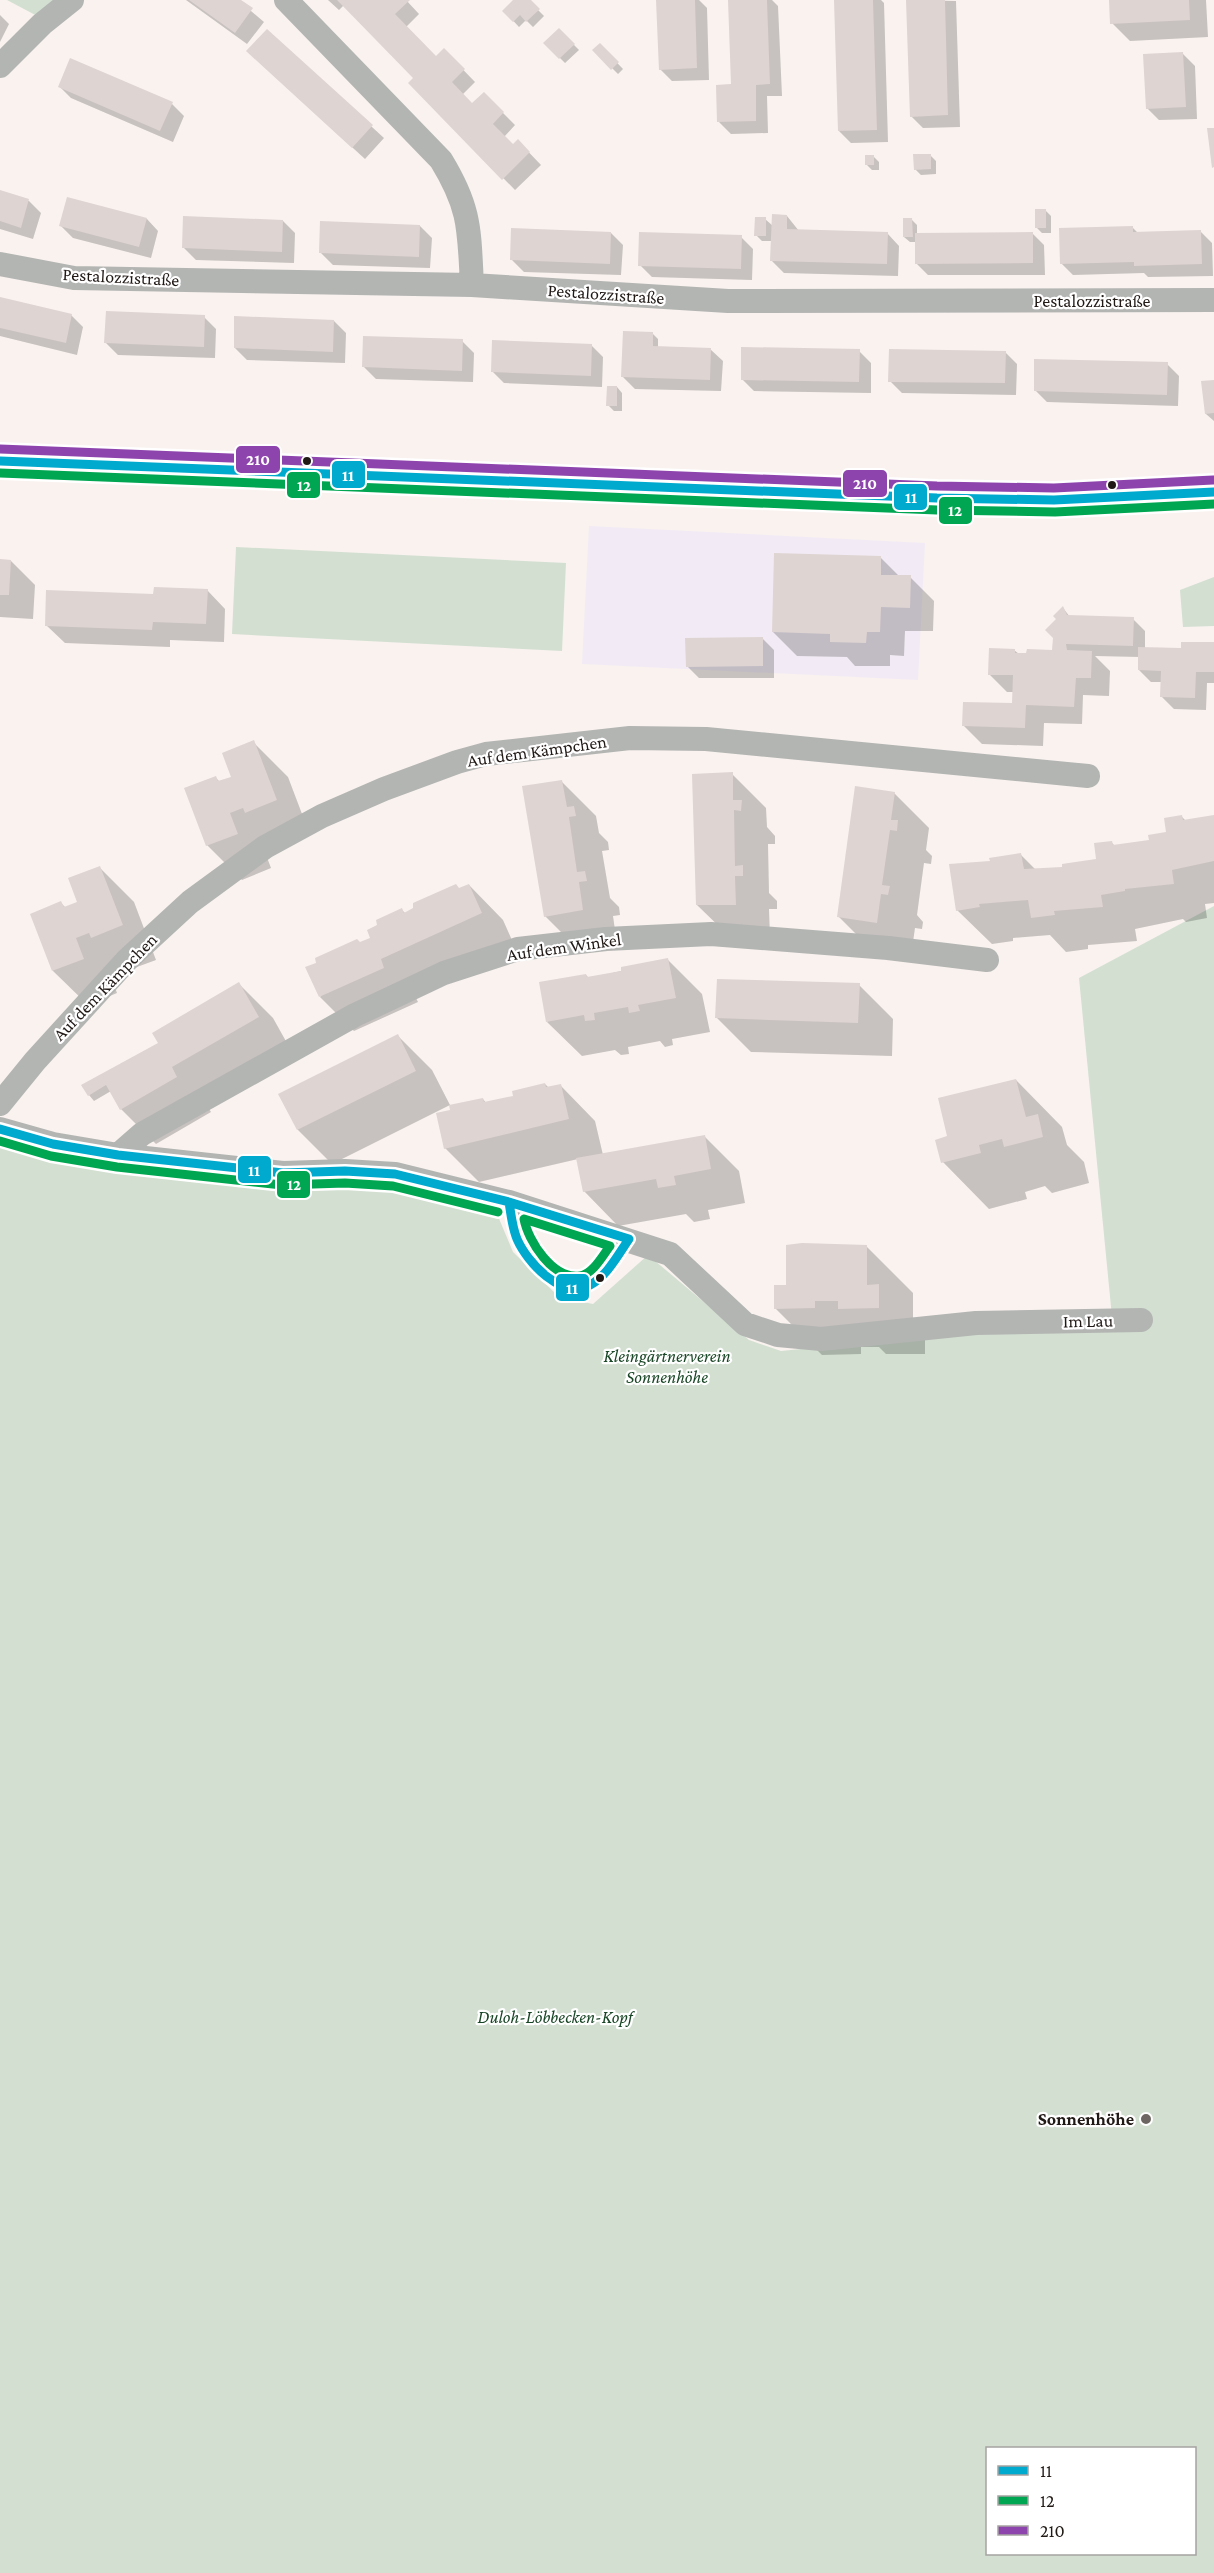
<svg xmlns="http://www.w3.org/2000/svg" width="1214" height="2573" font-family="'Crimson Pro',serif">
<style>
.commercial{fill:#f2ebf5}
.green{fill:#d3dfd1;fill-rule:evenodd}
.shadow{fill:#0003}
.building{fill:#ded4d2}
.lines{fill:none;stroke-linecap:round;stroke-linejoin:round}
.minor{stroke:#b3b5b3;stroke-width:24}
.secondary{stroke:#b3b3b1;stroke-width:33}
.bus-1-casing{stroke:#fff;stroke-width:14}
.bus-2-casing{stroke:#fff;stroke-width:14}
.bus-3-casing{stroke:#fff;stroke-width:14}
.bus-1{stroke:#00a9ce;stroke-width:9}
.bus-2{stroke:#00a651;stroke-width:9}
.bus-3{stroke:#8e44ad;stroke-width:9}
.bus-dot{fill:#201916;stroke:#fff;stroke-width:2}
.poi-dot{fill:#6c6562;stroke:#fff;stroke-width:2}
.labels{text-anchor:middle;stroke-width:4.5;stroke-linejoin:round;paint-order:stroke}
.street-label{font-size:18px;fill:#201916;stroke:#fff}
.park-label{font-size:18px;font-style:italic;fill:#184525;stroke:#fff}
.poi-label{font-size:18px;font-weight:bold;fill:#201916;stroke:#fff;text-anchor:end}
.line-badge{stroke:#fff;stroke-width:2}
.badge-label{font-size:16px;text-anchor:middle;font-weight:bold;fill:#fff}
</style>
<rect width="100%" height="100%" fill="#f9f2ef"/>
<path class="commercial" d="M589 526 925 543 918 680 582 664Z"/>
<path class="green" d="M7 0H61L41 18Z
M236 547 566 563 562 651 232 634Z
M1214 577V626L1183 627 1180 590Z
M1214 906V2573H0V1132L396 1178 492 1202 513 1252 559 1297 593 1304 648 1255 749 1340 781 1351 1112 1317 1079 978ZM988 2448H1194V2554H988Z"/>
<path class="shadow" d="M186 0H238L264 22 247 44Z
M328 0H406L419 14 406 27 436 57 444 50 475 82 462 95 472 105 484 94 515 125 504 137 513 146 518 141 541 165 515 190 410 83 415 78 344 5 339 10Z
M515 0H528L544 16 533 27 526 20 519 27 504 11Z
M658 0H699L707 8 709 80 672 81 660 69Z
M730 0H772L778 6 782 96H767L768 133 731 134 719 122 733 86Z
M835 0H881L884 3 888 142 851 143 839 131Z
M908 0 956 1 960 127 923 128 911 116Z
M1111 0H1206L1208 37 1130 41 1112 23Z
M0 15 9 24 0 42Z
M559 30 579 50 565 63 545 43Z
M267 31 384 138 365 159 260 63Z
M600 45 623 69 618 74 594 50Z
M1183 54 1195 66 1197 119 1159 120 1147 108Z
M59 86 172 104 184 116 173 142 71 98Z
M930 155 936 161V174L921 175 915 169Z
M873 156 879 162V170H872L867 165Z
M0 192 29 201 41 213 33 239 0 229Z
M1045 210 1051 216V233H1042L1037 228Z
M787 216 799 231 887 233 899 246 898 276 784 273 772 261V241H762L756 235 765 219 773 226Z
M147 219 158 231 151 258 73 238 61 226Z
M912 220 917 225V234L1032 233 1044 245 1045 275H928L916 263V242H910L904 237Z
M283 221 295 233 294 263 196 260 184 248Z
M420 226 432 238 430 268 333 265 321 253Z
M1132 227 1138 233 1200 231 1212 243 1213 276 1148 277 1144 273 1073 275 1061 263Z
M611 233 623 245 621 275 524 272 512 260Z
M741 237 753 249 752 280 652 277 640 265Z
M0 298 71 315 83 327 77 355 0 336Z
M204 317 216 329 215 358 118 355 106 343Z
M334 321 346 333 345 363 247 360 235 348Z
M652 333 658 339V347L710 349 723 361 721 391 635 389 623 377Z
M462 341 474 353 473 382 376 379 364 367Z
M591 345 603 357 602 387 504 383 492 371Z
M859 351 871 363V393L754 391 742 379Z
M1005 352 1017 364 1016 395 902 393 890 381Z
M1167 364 1179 376 1178 406 1047 402 1035 390Z
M1214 381V421L1206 414Z
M617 387 622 393V411H614L608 405Z
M881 558 900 577H910L934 601 933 631H905L904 656 890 655V666H855L847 657 797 656 773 632Z
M0 561H11L35 585 33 619 0 617Z
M207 590 225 609 224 642 170 640V647L65 643 46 625 155 596Z
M1063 608 1070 617 1133 619 1145 631V649L1180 650 1214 644V683H1207L1206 710 1174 709 1162 697V682H1151L1139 670 1140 657 1095 656 1110 671 1109 696 1083 695 1082 724 1044 723 1043 746 982 744 964 726 1013 705 1014 692H1007L989 674 1014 650 1019 654 1055 651 1058 620Z
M762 638 774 650V678H699L687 666Z
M253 742 288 777 310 835 263 847 271 868 242 880 207 845 215 777 220 782 233 777Z
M732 774 766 808 767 827 775 836V844H768L769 893 777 901V909H769L770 938 732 939 697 905Z
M561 781 596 816 599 833 608 842 609 850 602 851 610 898 619 907 620 915 613 916 617 944 580 951 545 916Z
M894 793 929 828 926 850 932 856 931 864 924 863 917 915 923 922 922 929 915 928 911 956 873 951 838 916Z
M1182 817 1186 821 1214 817V903L1205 904 1207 918 1186 922 1183 919 1135 929 1137 941 1088 945V949L1066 952 1050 935 1013 938V941L992 944 957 910 992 862 1021 855 1036 870 1064 868 1098 860 1111 842 1115 846 1151 841 1168 833Z
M99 867 134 902 156 960 126 971 109 972 117 993 88 1005 53 971 32 914 61 903 66 908 79 903Z
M469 885 503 920 515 947 414 994 418 1002 354 1031 320 997 360 944 372 939 402 910 406 914Z
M668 960 702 994 710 1032 672 1039 673 1045 665 1047 660 1041 628 1047 629 1054 621 1055 615 1050 582 1056 547 1022 586 975 589 978 604 975Z
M239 984 273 1018 292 1052 205 1102 211 1112 156 1144 121 1109 111 1091 94 1101 89 1095Z
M859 985 893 1019 892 1056 751 1052 717 1018Z
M398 1036 432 1070 450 1105 332 1164 298 1130 280 1095Z
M1016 1080 1062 1127 1067 1145 1084 1162 1089 1183 1052 1193 1045 1186 1025 1192 1027 1199 989 1209 943 1162 949 1138Z
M545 1084 549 1088 561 1086 595 1121 603 1155 704 1136 739 1171 745 1203 708 1210 710 1219 694 1222 686 1214 618 1226 584 1191 578 1159 479 1182 445 1148 483 1099 486 1103 515 1097Z
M866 1246 913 1293V1320L925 1332V1354H886L879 1347H861V1354L822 1355 775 1308 788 1286Z"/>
<path class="building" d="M189 0H241L253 8 235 33Z
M337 0H410L395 14 436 56 444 48 465 69 452 82 472 103 484 92 504 112 493 124 513 144 518 139 530 152 502 180 408 83 413 78Z
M513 0H531L540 9 526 22 520 15 513 22 502 11Z
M656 0H695L697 68 659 70Z
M728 0H767L770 84 756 85V121L717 122 716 85 731 84Z
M834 0H873L877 130 838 131Z
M906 0H945L948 115 910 117Z
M1109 0H1189L1190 20 1110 24Z
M559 28 575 44 559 59 543 43Z
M267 29 373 125 352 148 246 51Z
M600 43 619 62 611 70 592 50Z
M1183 52 1186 107 1146 109 1143 54Z
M70 58 173 102 160 131 58 87Z
M1207 128H1214V167L1212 168Z
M913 154H931V169L914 170Z
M865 155H874V165H865Z
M0 190 29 199 21 228 0 221Z
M67 197 147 218 139 247 59 226Z
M1035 209H1046V228H1035Z
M772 214 787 215V229L888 232 887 264 770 261Z
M183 216 283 220 282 252 182 248Z
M755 217H766V236H754Z
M903 218H912L913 237H903Z
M320 221 420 225 419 257 319 253Z
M1133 226V232L1201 230 1202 264 1134 266V262L1060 264 1059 228Z
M511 228 611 232 610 264 510 260Z
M639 232 742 235 741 269 638 266Z
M1033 232V263L915 264V233Z
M0 297 72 314 66 343 0 328Z
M106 311 205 315 204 347 104 343Z
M234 316 334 320 333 352 234 348Z
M623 331 653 332V346L711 348 710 380 621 377Z
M363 336 463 339 462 371 362 367Z
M492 340 592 344 591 376 491 372Z
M741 347 860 349 859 382 741 380Z
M889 349 1006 351 1005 383 888 382Z
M1034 359 1168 362 1167 395 1034 391Z
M1214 380V413L1205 414 1201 381Z
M607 386H617V406H606Z
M774 553 881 556V575H911L910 608 881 607 880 632H867L866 643 830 642V634L772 632Z
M0 559 11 560 9 595H0Z
M154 587 208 589 206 624 153 622 152 630 45 626 46 590 153 594Z
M1063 606 1067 615 1134 617 1133 646 1066 644 1067 650 1092 651 1091 678H1076L1074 707 1026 705 1025 728 962 726 963 702 1012 703 1013 675H988L989 648 1015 649V653H1026L1027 649 1052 650 1053 638 1045 630 1056 619 1053 616Z
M763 637V666L686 667 685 638Z
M1181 642H1214V672H1196L1195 698 1160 697 1161 671 1138 670V647L1181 648Z
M254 740 277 800 245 813 243 808 230 813 238 834 206 846 184 788 216 776 218 781 231 777 222 753Z
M733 772V800H742L741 811 734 810 735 866 743 865V876H735L736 905H696L692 774Z
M562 780 567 807 574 806 576 816 569 817 577 872 585 871 587 881 579 882 583 910 544 917 522 786Z
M855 786 895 792 891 820H898L897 831 890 830 882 885 890 886 888 895 881 894 877 923 837 917Z
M1182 815 1183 820 1214 815V861L1172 870 1174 884 1125 889V891L1101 895 1103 907 1054 911 1055 915 1031 918 1028 900 979 904 980 907 956 911 949 864 990 861 989 858 1021 853 1024 869 1062 867V864L1096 859 1094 843 1112 841 1113 845 1149 840 1148 835 1166 832 1164 818Z
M100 866 123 925 91 938 89 933 76 938 84 959 52 971 30 914 61 901 64 907 77 902 68 878Z
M456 884 459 888 469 884 482 913 381 959 384 968 319 997 305 967 316 963 315 958 357 939 360 942 370 938 367 930 377 925 376 920 402 908 404 913 413 908V903Z
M668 958 676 998 638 1005 640 1011 629 1013 628 1007 594 1013 595 1020 585 1021 584 1015 546 1022 539 982 586 974 587 977 621 971V967Z
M717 979 860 983 858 1023 715 1018Z
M239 982 259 1017 172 1067 177 1077 120 1110 106 1085 88 1096 81 1085 158 1043 152 1033Z
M398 1034 416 1071 297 1130 278 1094Z
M1016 1079 1026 1117 1038 1114 1043 1137 1004 1147 1002 1139 979 1145 981 1153 941 1163 935 1140 947 1136 938 1098Z
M545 1083 546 1087 561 1084 569 1119 444 1149 436 1113 450 1110 449 1105 483 1098 484 1102 513 1096 512 1091Z
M705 1135 711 1169 674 1176 676 1185 658 1188 656 1179 583 1192 576 1158Z
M802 1243 867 1245V1285L879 1284V1308L838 1309V1301H815V1308L774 1309V1285H786V1245Z"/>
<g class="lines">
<path class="minor" d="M286 0 441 160C471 209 469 230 472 285
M0 66 42 24 72 0
M0 264 74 278 472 285 728 301 1214 300
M0 1104 35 1061 127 960 190 902 265 847 322 816 384 789 457 762 486 754 630 738 706 739 1088 776
M0 1129 53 1144 118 1155 283 1173 345 1171 395 1174 509 1202 670 1254 745 1324 778 1335 821 1339 976 1323 1141 1320
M118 1155 142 1134 355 1015 444 973 518 949 606 939 711 934 888 948 987 960"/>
<path class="secondary" d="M0 461 937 498 1054 500 1214 492"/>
<defs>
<path id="bus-1" d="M0 461 937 498 1054 500 1214 492
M0 1129 53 1144 118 1155 283 1173 345 1171 395 1174 509 1202
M509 1202 629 1239C618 1255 607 1276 590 1285 561 1300 527 1262 517 1239 512 1227 511 1214 509 1202Z"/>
<path id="bus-2" d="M0 473 937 510 1055 512 1214 504
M0 1141 51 1156 117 1167 282 1185 345 1183 393 1186 498 1212
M524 1219 610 1246C603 1255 593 1274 580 1276 553 1280 528 1241 524 1219Z"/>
<path id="bus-3" d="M0 449 937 486 1054 488 1213 480"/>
</defs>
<use href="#bus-1" class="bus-1-casing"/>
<use href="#bus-2" class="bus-2-casing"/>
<use href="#bus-3" class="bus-3-casing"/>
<use href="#bus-1" class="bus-1"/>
<use href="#bus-2" class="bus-2"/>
<use href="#bus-3" class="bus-3"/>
</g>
<g class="bus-dot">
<circle cx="307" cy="461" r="5"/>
<circle cx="1112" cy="485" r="5"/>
<circle cx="600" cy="1278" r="5"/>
</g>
<circle class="poi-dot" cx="1146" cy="2119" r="6"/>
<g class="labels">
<g class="street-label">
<text transform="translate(121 277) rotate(3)" y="6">Pestalozzistraße</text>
<text transform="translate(606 294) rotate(4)" y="6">Pestalozzistraße</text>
<text x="1092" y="307">Pestalozzistraße</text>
<text transform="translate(537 751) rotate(-8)" y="6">Auf dem Kämpchen</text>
<text transform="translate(564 947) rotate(-8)" y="6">Auf dem Winkel</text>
<text transform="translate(105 987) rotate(-46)" y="6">Auf dem Kämpchen</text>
<text transform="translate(1088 1321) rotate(-1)" y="6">Im Lau</text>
</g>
<g class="park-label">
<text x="667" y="1362">Kleingärtnerverein<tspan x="667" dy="21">Sonnenhöhe</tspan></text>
<text x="555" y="2023">Duloh-Löbbecken-Kopf</text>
</g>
<g class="poi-label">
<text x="1134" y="2125">Sonnenhöhe</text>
</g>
</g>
<g class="line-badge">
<rect x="235" y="445" width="46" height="29" rx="6" fill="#8e44ad"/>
<rect x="331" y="460" width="35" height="29" rx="6" fill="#00a9ce"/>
<rect x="842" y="469" width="46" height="29" rx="6" fill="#8e44ad"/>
<rect x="286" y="471" width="35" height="28" rx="6" fill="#00a651"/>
<rect x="893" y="483" width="35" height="28" rx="6" fill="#00a9ce"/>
<rect x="938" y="496" width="35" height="29" rx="6" fill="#00a651"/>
<rect x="237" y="1155" width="35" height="29" rx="6" fill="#00a9ce"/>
<rect x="276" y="1170" width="35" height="29" rx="6" fill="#00a651"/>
<rect x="555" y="1273" width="35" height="29" rx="6" fill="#00a9ce"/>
</g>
<g class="badge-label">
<text x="258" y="465">210</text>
<text x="348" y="481">11</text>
<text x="865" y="489">210</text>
<text x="304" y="491">12</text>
<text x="911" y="503">11</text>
<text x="955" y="516">12</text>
<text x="254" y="1176">11</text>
<text x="294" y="1190">12</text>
<text x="572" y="1294">11</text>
</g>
<rect x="986" y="2447" width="210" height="108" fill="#ffffff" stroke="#a6a3a2" stroke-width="1.5"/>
<rect x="998" y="2466" width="30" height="9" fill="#00a9ce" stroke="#a6a3a2" stroke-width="1.5"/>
<text x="1040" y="2477" font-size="18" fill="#201916">11</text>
<rect x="998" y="2496" width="30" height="9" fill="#00a651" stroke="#a6a3a2" stroke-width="1.5"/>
<text x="1040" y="2507" font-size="18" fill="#201916">12</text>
<rect x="998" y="2526" width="30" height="9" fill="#8e44ad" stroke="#a6a3a2" stroke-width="1.5"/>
<text x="1040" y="2537" font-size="18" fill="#201916">210</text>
</svg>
